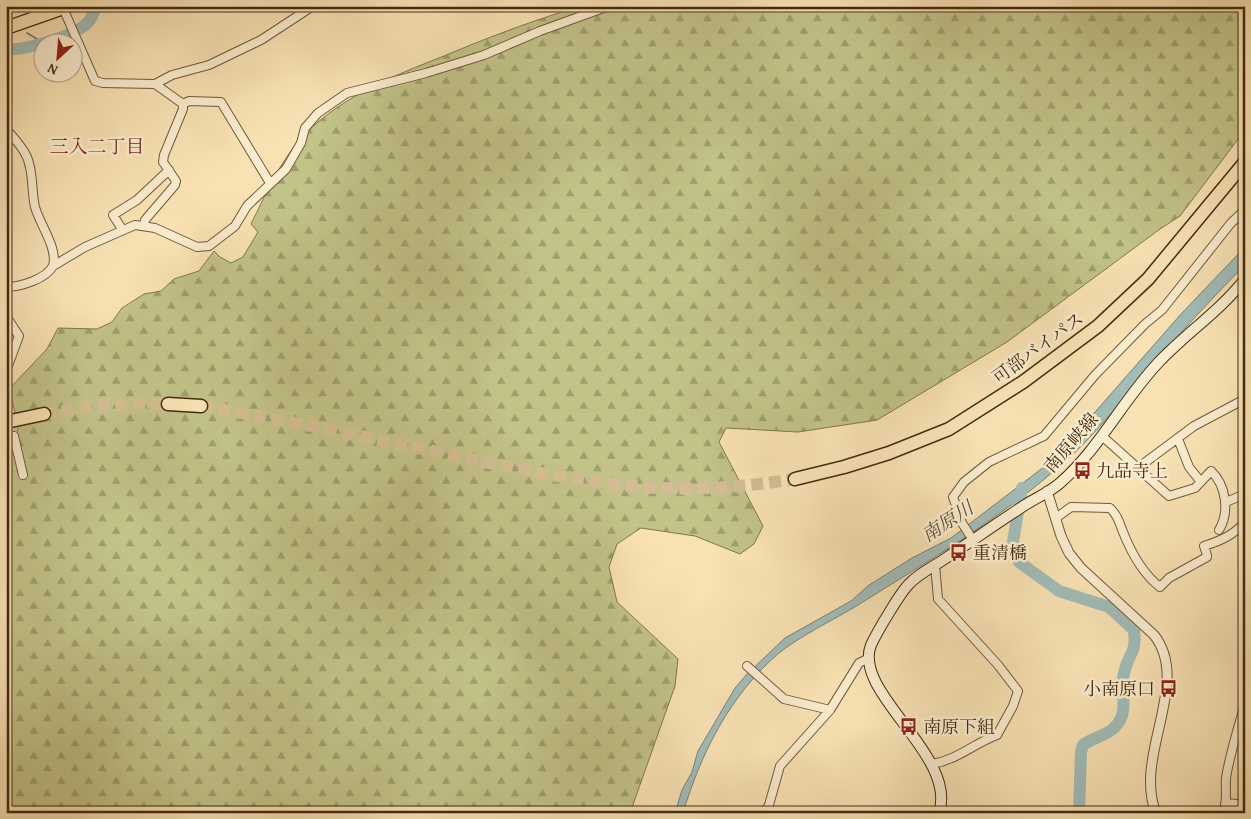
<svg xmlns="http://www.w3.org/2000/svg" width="1251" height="819" font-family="'Gentium Book Plus','Noto Serif JP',serif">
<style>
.forest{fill:url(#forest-firs);stroke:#83764e}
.water{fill:#a2bcb8;stroke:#7c8276}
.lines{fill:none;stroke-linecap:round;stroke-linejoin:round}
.stream{stroke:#7c8276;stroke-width:2}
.river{stroke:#a2bcb8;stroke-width:12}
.minor-tunnel{stroke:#d4bd94;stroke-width:8;stroke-dasharray:8 4;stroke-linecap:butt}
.trunk-tunnel{stroke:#d4bd94;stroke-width:12;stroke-dasharray:12 6;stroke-linecap:butt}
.minor-casing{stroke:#71593a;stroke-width:10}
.tertiary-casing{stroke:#71593a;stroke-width:11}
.secondary-casing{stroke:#442b12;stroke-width:12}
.trunk-casing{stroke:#442b12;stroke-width:15}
.minor{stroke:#faecce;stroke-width:8}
.tertiary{stroke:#faecce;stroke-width:9}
.secondary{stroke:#faecce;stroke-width:10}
.trunk{stroke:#f8e2b4;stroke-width:12}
.labels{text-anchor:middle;stroke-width:5;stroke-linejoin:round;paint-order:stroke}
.street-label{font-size:18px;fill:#442b12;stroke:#faecce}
.poi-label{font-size:18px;fill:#442b12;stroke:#faecce;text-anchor:start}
.neighbourhood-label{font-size:19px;fill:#7a1f14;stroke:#faecce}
.water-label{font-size:19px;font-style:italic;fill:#5c4f3c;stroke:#faecce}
</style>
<defs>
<pattern id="forest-firs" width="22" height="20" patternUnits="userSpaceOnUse" patternTransform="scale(1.25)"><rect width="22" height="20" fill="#c2c289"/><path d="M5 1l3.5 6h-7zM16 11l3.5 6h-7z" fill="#9f9e6f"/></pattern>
</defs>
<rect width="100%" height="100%" fill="#f8e2b4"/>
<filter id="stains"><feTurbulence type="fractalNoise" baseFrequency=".004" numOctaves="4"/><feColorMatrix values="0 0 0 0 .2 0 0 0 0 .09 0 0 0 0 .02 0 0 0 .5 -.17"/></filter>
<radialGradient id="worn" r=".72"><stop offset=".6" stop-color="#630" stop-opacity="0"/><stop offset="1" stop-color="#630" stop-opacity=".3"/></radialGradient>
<path class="forest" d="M571 6H1245V130L1180 216 1160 229 1007 342 877 420 798 432 726 428 719 442 763 526 754 544 740 554 695 536 641 528 617 544 609 567 617 602 678 659 675 686 630 813H6V463L18 429 10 388 47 349 58 328 97 329 112 322 122 308 144 294 161 291 174 279 199 271 214 251 220 257 231 263 243 257 258 232 251 224C266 194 280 161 303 136 342 96 393 76 444 56 484 39 524 24 565 11Z"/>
<path class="water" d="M1245 247V265C1212 298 1180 333 1150 368 1120 402 1094 437 1060 466 998 520 927 562 858 605 832 621 803 634 779 653 730 695 701 753 683 813H675L682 790 692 772 698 751 735 688 747 674 785 638 851 601 869 585 912 558 951 538 1053 460 1181 314Z"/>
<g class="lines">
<path class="stream" d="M27 33 42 42"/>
<path class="river" d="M6 49C24 51 69 37 84 26 91 21 94 13 96 6
M1022 488 1013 542 1019 562 1059 591 1109 607 1134 630C1137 655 1128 653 1124 673 1119 693 1131 712 1114 728 1105 736 1092 738 1083 745L1081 752 1079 813"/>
<path class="minor-tunnel" d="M7 403 14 436"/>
<path class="trunk-tunnel" d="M201 406C288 420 374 439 461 457 521 470 582 482 644 487 694 491 745 487 795 479
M44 414 100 405 168 404"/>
<defs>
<path id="minor" d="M63 8 95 81 103 83 155 84 172 75 209 65 261 40 313 6
M155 84 183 104
M183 104 189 101 221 102 270 183
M6 129C14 138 22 146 27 157 34 174 31 190 35 207 40 225 58 248 53 266
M144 226 145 220 175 185 176 181 163 162 164 155 183 109V104
M122 229 113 215 137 200 169 170
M6 287C20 287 46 279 53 266L85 247 135 225 155 228 197 247 209 246 235 226 247 206 286 169 301 143 305 128 318 113 347 93 426 73 484 55 540 31 609 6
M6 316 19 336 6 371
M6 402 7 403
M14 436 23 475
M1102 436 1169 496 1195 488 1211 471C1226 485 1230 512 1219 530
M1178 439 1189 467 1201 482
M1139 467 1194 426 1245 399
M1226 502 1245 494
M1056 518 1071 507 1110 508C1118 516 1119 522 1123 532 1131 552 1143 574 1160 587L1169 578 1207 557
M973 540 962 523 953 497 964 482 989 462 1044 436 1095 375 1145 324 1162 310 1231 223 1245 210
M1207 555 1204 546C1220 541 1234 535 1245 522
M747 666 784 699 830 710
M932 764C957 760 973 744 997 735L1013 706 1018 691 998 665 938 599 935 565
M1227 803 1245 805
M764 813 769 805 780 766 830 710 859 663 869 658
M1223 813C1228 801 1225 790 1226 778 1230 753 1238 728 1245 704"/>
<path id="tertiary" d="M1047 491 1061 536 1069 553 1081 568 1154 635C1192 683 1133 756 1156 813"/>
<path id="secondary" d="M939 813C958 755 852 693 871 645 877 632 900 593 909 584 919 573 935 566 946 558 973 540 999 522 1025 505 1036 498 1050 492 1060 483 1099 449 1123 400 1158 363 1185 334 1220 311 1245 279"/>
<path id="trunk" d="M6 28 69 6
M168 404 201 406
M6 422 44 414
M795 479 844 467 889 453 949 429 1023 382 1098 326 1148 279 1245 162"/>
</defs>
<use href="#minor" class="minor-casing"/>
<use href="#tertiary" class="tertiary-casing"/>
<use href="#secondary" class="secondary-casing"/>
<use href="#trunk" class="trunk-casing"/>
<use href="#minor" class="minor"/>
<use href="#tertiary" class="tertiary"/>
<use href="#secondary" class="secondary"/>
<use href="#trunk" class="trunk"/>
</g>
<defs>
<symbol id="bus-bare" viewBox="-9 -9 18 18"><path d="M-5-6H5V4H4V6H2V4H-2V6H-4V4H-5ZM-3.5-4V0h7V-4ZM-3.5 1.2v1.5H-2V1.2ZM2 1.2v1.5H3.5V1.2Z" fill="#8f2418" stroke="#faecce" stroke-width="2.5" paint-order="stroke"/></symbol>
</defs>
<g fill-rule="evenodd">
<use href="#bus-bare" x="1070" y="458" width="25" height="25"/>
<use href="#bus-bare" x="946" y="540" width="25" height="25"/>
<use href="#bus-bare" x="1156" y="676" width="25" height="25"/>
<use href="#bus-bare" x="896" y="714" width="25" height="25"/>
</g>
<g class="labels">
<g class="street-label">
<text transform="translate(1038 348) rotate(-36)" y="6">可部バイパス</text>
<text transform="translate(1071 443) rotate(-49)" y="6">南原峡線</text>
</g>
<g class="poi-label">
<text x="1096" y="477">九品寺上</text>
<text x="973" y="559">重清橋</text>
<text x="1155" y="695" text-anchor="end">小南原口</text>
<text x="923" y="733">南原下組</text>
</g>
<g class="neighbourhood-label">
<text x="97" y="153">三入二丁目</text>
</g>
<g class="water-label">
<text transform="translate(947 521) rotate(-33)" y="7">南原川</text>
</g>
</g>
<rect width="1251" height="819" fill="none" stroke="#f8e2b4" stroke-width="25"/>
<rect x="8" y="8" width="1236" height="804" fill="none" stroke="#442b12" stroke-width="2.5"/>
<rect x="12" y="12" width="1226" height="794" fill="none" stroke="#442b12"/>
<g transform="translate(58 58) rotate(206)"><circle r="24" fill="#faecce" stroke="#b19f83"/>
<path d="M0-4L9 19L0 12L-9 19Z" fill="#8f2418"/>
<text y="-8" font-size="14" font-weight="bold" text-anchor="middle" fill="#442b12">N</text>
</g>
<rect width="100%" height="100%" filter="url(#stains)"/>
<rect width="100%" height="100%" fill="url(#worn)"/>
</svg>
